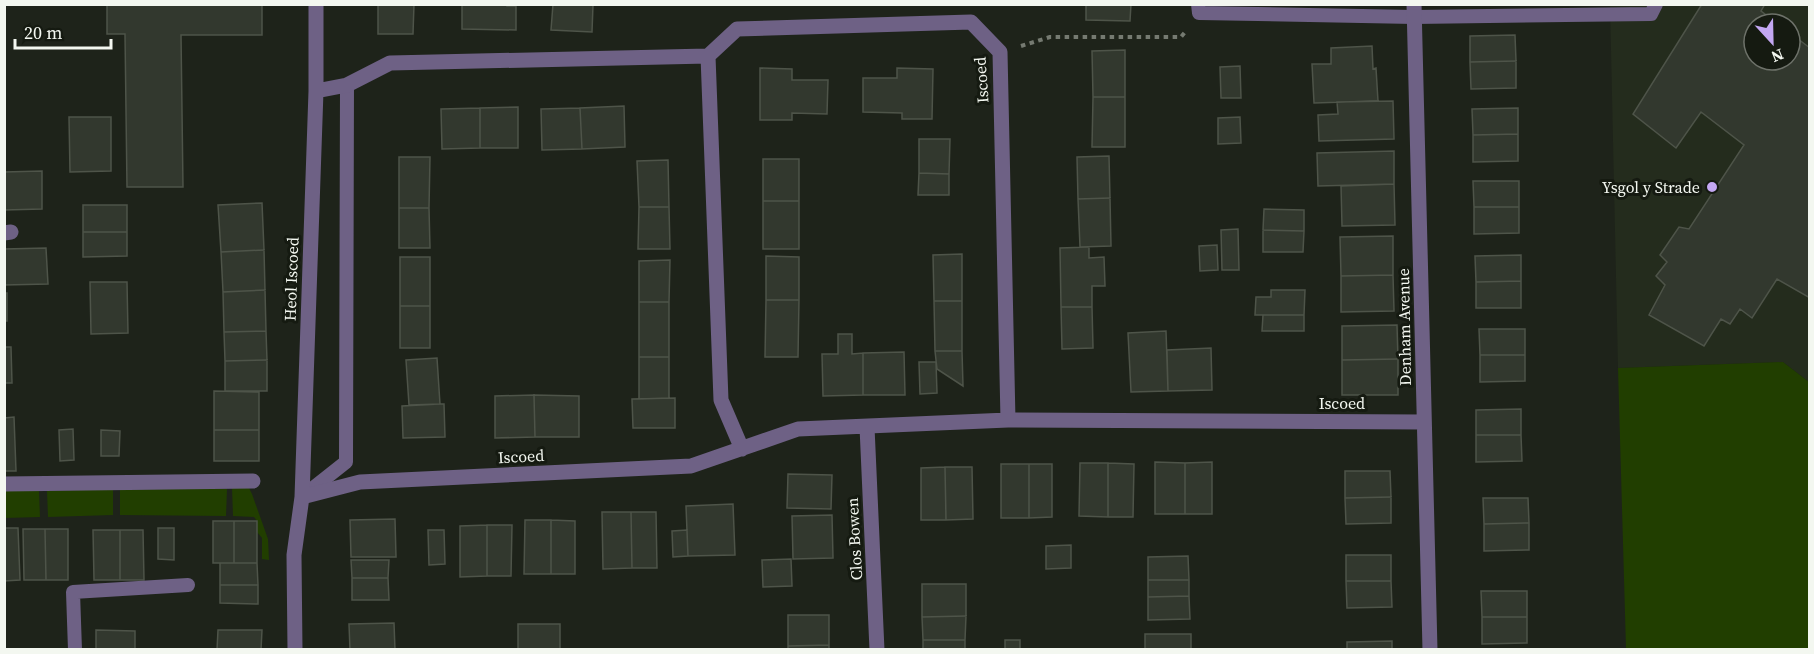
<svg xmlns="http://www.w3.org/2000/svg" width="1814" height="654" font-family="'Source Serif 4',serif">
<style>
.built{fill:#242c1d;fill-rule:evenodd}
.green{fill:#213e00}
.building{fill:#32382e;stroke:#4e5449;stroke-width:1.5}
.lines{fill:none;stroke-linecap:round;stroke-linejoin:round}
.path{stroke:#757a71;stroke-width:4;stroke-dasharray:4.5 4.5;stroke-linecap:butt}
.service{stroke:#6e6185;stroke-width:14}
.pedestrian{stroke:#6e6185;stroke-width:15}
.minor{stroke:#6e6185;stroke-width:15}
.poi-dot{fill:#c3a7f2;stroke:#151a11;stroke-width:2}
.labels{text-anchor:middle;stroke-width:6;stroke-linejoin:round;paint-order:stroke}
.street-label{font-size:16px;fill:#f3f7f0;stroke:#151a11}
.poi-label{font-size:16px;fill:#f3f7f0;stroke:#151a11;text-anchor:end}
</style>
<rect width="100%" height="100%" fill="#1e231a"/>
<path class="built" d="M1610 5H1809V382L1783 362 1618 368ZM1754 24H1790V60H1754Z"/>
<path class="green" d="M1783 362 1809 382V649H1626L1618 368Z
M120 488 227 489 226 516 120 515Z
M232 488H249L252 494 268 539 269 560 262 559V538L257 532V521L254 517 233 516Z
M113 489V515L48 517 47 491Z
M4 491H39L40 517 5 518Z"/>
<path class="building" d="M107 4H262V35H181L183 187H127L125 34H107Z
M378 4H414L413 34H378Z
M462 4H507V6H516V30L462 29Z
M553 4 593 5 592 32 551 30Z
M1086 4H1131L1130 21 1086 20Z
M1702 4H1765L1761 11 1778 24H1754V60H1790V33L1810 48V298L1777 279 1752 318 1740 309 1730 324 1721 319 1704 346 1649 315 1665 285 1656 276 1667 262 1660 255 1679 227 1689 229 1744 145 1701 112 1676 148 1633 114Z
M1515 35 1516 61 1470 62V36Z
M1372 46 1373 69 1376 68 1378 101 1314 103 1312 64H1331V48Z
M1125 50V97H1093L1092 51Z
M1516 61V88L1471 89 1470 62Z
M1240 66 1241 98H1221L1220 67Z
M760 68 792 69V80H828L827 114 792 113V120H760Z
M897 68 933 69 932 119H902V113L863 112V78H897Z
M1093 97H1125V147H1092Z
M1393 101 1394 139 1319 141 1318 115 1338 114 1337 102Z
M624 106 625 147 582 149 580 108Z
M518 107V148H480V108Z
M480 108V148L442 149 441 109Z
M580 108 582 149 542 150 541 109Z
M1518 108V134L1473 135 1472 109Z
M69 117H111V171L70 172Z
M1240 117 1241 143 1218 144V118Z
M1518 134V161L1473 162V135Z
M919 139H950L949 174 919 173Z
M1394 151V184L1318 186 1317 153Z
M1109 156 1110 198 1078 199 1077 157Z
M399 157H430L429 208H399Z
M763 159H799V201H763Z
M668 160 669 207H639L637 161Z
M42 171V209L4 210V172Z
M919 173 949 174V195H918Z
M1473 181H1519V207H1474Z
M1394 184 1395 225 1342 226 1341 186Z
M1110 198 1111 246 1080 247 1078 199Z
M763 201H799V249H763Z
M262 203 264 250 221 252 218 205Z
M83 205H127V232H83Z
M639 207H669L670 249H638Z
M1474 207H1519V233L1474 234Z
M399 208H429L430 248H399Z
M1264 209 1304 210V231L1263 230Z
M1238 229 1239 270H1222L1221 230Z
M1263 230 1304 231 1303 252H1263Z
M83 232H127V256L83 257Z
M1393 236V275L1341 276 1340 237Z
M1217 245 1218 270 1200 271 1199 246Z
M1089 247V258L1104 257 1105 286H1092V307H1061L1060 248Z
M46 248 48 284 4 285V249Z
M264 250 265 290 223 292 221 252Z
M962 254V301H934L933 255Z
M1521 255V281L1476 282 1475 256Z
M766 256 799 257V300H766Z
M400 257H430V306H400Z
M670 260 669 302H639V261Z
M1393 275 1394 311 1341 312V276Z
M1521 281V308H1476V282Z
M90 282H127L128 333 91 334Z
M265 290 266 331 224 332 223 292Z
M1271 290H1305L1304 315H1255L1256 297H1271Z
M4 293H7V321H4Z
M766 300H799L798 357H765Z
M934 301H962V351H935Z
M639 302H669V357H639Z
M400 306H430V348H400Z
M1061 307H1092L1093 348 1062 349Z
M1263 315H1304V331H1262Z
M1397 325 1398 359 1342 360V326Z
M1479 329H1525V355H1480Z
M266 331 267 360 225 361 224 332Z
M1166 331 1168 391 1131 392 1128 333Z
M838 334H852V354L863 353V395L823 396 822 354H838Z
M4 347H11L12 383H4Z
M1211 348 1212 390 1168 391 1167 350Z
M935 351H962L963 386 937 369Z
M904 352 905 395H863V353Z
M1480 355H1525V381L1480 382Z
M639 357H669V398L639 399Z
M437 358 440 404 409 405 406 360Z
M1398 359V395H1342V360Z
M267 360V391H225V361Z
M919 362H936L937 393 920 394Z
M214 391 259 392V430H214Z
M534 395 535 437 495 438V396Z
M534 395 579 396V437H535Z
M675 398V428H633L632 399Z
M440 404H444L445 437 403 438 402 406Z
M1521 409V435H1476V410Z
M14 417 16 471H4V418Z
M73 429 74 460 60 461 59 430Z
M101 430 120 431 119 456H101Z
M214 430H259V461H214Z
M1476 435H1521L1522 461 1476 462Z
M1155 462 1185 463V514H1155Z
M1212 462V514H1185V463Z
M1080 463H1108V517L1079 516Z
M1108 463 1134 464 1133 517H1108Z
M1001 464H1029V518H1001Z
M1029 464H1052V517L1029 518Z
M945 467 946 520H921V468Z
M945 467H972L973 519 946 520Z
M1345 471H1390L1391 497 1345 498Z
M788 474 832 475 831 509 787 508Z
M1391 497V523L1346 524 1345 498Z
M1483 498H1528L1529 523 1484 524Z
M733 504 735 555 688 556 686 506Z
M602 512H631L632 568 603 569Z
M631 512H656L657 568H632Z
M832 515 833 558 793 559 792 516Z
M395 519 396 557H351L350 520Z
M525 520H551V574H524Z
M551 520 575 521V574H551Z
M213 521H234V563H213Z
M234 521H257V563H234Z
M1529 523V550L1484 551V524Z
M487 525V576L460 577V526Z
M487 525H512L511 576H487Z
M4 528H18L20 580 4 581Z
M158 528H174V560L158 559Z
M23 529H45L46 580H24Z
M45 529H68V580H46Z
M93 530H120V580H94Z
M120 530H143L144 580H120Z
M428 530H444L445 564 429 565Z
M687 530 688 556 673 557 672 531Z
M1071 545V568L1046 569V546Z
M1346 555H1391V581H1346Z
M1188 556 1189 580H1148V557Z
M791 559 792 586 763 587 762 560Z
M351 560H389L388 578H352Z
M220 563H257L258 585H220Z
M352 578H388L389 600H352Z
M1148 580H1189V596L1148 597Z
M1346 581H1391L1392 607 1347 608Z
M922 584H966V616L922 617Z
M220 585H258V604L220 603Z
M1481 591H1527V617H1482Z
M1189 596 1190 619 1148 620V597Z
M788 615H829V645L788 646Z
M966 616 965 640H923L922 617Z
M1482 617H1527V643L1482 644Z
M394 623 395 650H350L349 624Z
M518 624H560V650H518Z
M96 630 135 631V650H96Z
M218 630H262L261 650H217Z
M1145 634H1191V650H1145Z
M923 640H965V650H923Z
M1005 640H1020V650H1005Z
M1392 641V650H1347V642Z
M829 645V650H788V646Z"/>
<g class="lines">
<path class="path" d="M1021 46 1050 37H1181L1186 31"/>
<path class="service" d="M1198 4 1199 13 1414 17 1651 14 1656 4
M303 496 346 462 347 85
M75 650 73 592 188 585"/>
<path class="pedestrian" d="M4 484 253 481"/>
<path class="minor" d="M1414 4 1430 650
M708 56 721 400 742 449
M316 91 347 85 390 63 708 56 737 29 971 22 1000 52 1008 420
M4 233 11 232
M867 427 877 650
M302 497 360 482 691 466 798 429 1008 420 1424 422
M295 650 294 555 302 497 316 91V4"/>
</g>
<circle class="poi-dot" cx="1712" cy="187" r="6"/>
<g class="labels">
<g class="street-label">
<text transform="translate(981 80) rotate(-94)" y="6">Iscoed</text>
<text transform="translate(291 279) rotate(-88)" y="6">Heol Iscoed</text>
<text transform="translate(1404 327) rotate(-91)" y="6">Denham Avenue</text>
<text x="1342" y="409">Iscoed</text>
<text transform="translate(521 456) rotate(-3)" y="6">Iscoed</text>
<text transform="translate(854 539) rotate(-93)" y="6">Clos Bowen</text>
</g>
<g class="poi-label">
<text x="1700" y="193">Ysgol y Strade</text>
</g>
</g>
<rect width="1814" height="654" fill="none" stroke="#f3f7f0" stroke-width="12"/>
<g transform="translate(1772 42) rotate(158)"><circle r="28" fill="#151a11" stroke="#6e726a" stroke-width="1.5"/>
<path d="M0-4.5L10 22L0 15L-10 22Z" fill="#c3a7f2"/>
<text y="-9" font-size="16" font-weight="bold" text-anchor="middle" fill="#f3f7f0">N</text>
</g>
<path d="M15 39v9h96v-9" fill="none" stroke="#f3f7f0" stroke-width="3"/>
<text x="24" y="39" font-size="18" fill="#f3f7f0" stroke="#151a11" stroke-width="4.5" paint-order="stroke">20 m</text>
</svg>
